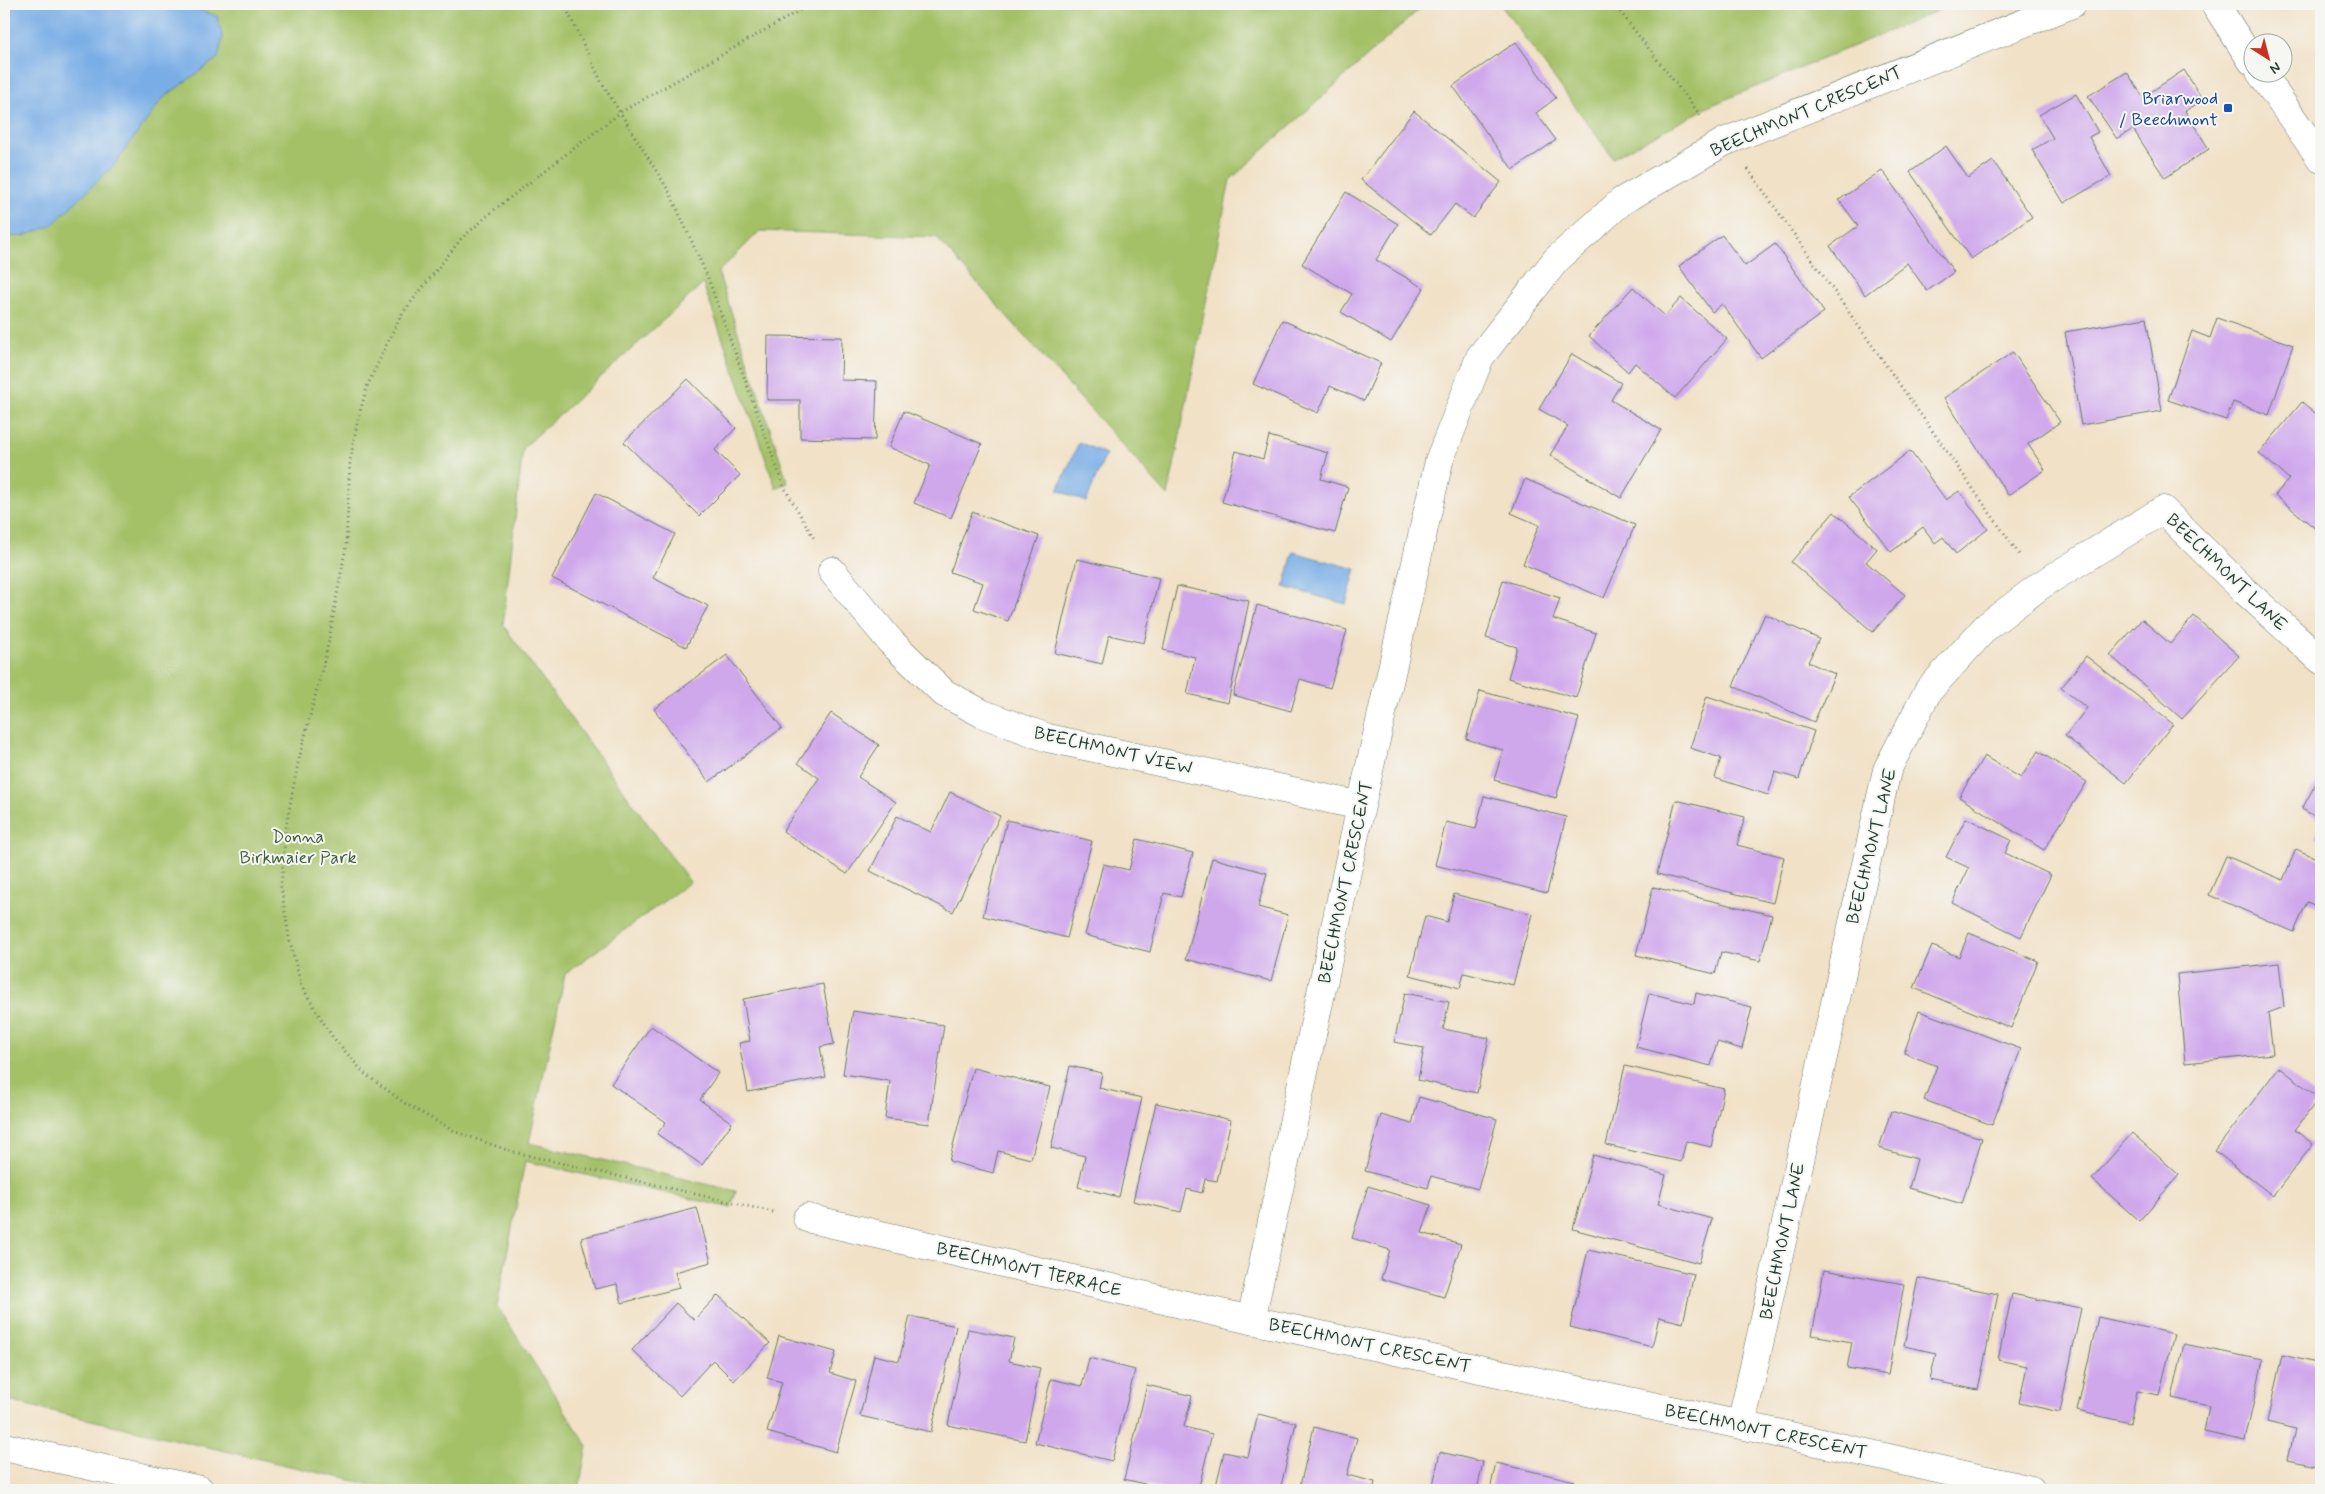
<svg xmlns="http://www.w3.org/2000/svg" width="2325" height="1494" font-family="Mynerve,sans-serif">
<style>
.green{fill:#a4c168;stroke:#627f4e}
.water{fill:#79ade6;stroke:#4c758d}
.building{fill:#cfa8ec}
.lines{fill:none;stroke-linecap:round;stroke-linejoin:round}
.street-casing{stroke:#687667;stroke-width:29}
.secondary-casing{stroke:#687667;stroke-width:29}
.path{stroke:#687667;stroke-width:3;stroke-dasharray:1 4;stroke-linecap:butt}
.street{stroke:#fff;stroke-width:28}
.secondary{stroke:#fff;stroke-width:28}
.transit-dot{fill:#1a4fb4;stroke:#f6f6f2;stroke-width:2}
.labels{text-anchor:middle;stroke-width:4;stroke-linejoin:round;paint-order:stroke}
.transit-label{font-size:18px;fill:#164399;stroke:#f6f6f2;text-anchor:end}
.street-label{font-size:18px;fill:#1f3d34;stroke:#f6f6f2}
.park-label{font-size:18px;fill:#405e41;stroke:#f6f6f2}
</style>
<rect width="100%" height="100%" fill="#f6f6f2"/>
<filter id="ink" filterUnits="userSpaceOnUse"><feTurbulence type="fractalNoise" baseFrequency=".02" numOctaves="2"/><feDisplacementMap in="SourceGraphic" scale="10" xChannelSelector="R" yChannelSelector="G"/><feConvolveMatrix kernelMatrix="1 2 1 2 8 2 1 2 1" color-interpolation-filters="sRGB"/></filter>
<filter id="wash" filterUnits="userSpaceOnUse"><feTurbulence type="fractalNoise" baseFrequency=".0096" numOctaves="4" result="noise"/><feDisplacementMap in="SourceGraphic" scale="20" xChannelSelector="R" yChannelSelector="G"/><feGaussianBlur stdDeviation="1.12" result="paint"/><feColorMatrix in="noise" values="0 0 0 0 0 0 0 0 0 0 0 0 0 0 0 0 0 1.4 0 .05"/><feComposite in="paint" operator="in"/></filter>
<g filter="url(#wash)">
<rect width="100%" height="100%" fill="#f1e1c6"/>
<path class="green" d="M4 4H1425L1230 180 1168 496 936 237 760 231 718 272 788 483 776 488 703 284 523 448 503 625 690 882 565 974 529 1143 736 1191 731 1208 525 1161 497 1306 587 1445 579 1490H394L4 1400Z
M1500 4H1954L1712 105 1613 158Z"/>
<path class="water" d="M4 4H181L217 16 223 38 218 58 163 98 115 164 51 226 23 236 4 237Z
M1079 442 1106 454 1086 502 1058 490Z
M1293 552 1356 569 1346 604 1284 587Z"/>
<g id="blocks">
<path class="building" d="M1516 42 1556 98 1536 113 1556 140 1513 170 1453 86Z
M2184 70 2203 100 2185 111 2209 149 2165 178 2133 129 2117 139 2088 96 2127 72 2143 97Z
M2076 94 2098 132 2089 137 2111 176 2064 203 2032 150 2053 138 2039 115Z
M1414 111 1501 182 1473 218 1455 204 1431 235 1361 180Z
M1946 146 1968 178 1993 161 2032 217 1971 259 1910 172Z
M1882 170 1954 272 1927 291 1907 263 1865 295 1830 246 1858 226 1839 200Z
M1346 192 1398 224 1376 260 1424 288 1391 342 1341 312 1352 294 1302 264Z
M1722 235 1745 266 1775 244 1824 312 1761 358 1722 304 1712 312 1679 266Z
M1633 287 1665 316 1681 298 1727 339 1675 398 1635 363 1628 372 1589 336Z
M2146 318 2162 411 2081 425 2065 332Z
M2217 318 2293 345 2269 415 2233 402 2226 420 2168 400 2192 331 2210 338Z
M1282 320 1381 363 1364 401 1330 386 1318 413 1253 384Z
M768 336 842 337 841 380 877 381 875 440 800 438V400H767Z
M2013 352 2060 422 2028 444 2045 470 2008 495 1944 398Z
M1572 354 1621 383 1611 400 1661 430 1621 498 1550 455 1568 426 1539 409Z
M688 379 736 428 715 450 740 475 699 516 624 442Z
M2302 402 2321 418V524L2317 530 2275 495 2289 479 2259 453Z
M904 411 982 444 951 518 914 503 930 465 889 447Z
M1269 436 1328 453 1321 479 1348 487 1335 533 1222 502 1236 451 1263 459Z
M1910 451 1946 500 1959 491 1988 529 1956 554 1943 537 1935 543 1923 527 1891 552 1849 497Z
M1525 479 1635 525 1604 598 1523 564 1539 525 1511 513Z
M596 493 675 534 653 578 708 606 686 647 552 578Z
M972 512 1039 536 1008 621 974 609 983 583 950 572Z
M1834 512 1877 549 1866 562 1905 595 1873 632 1791 562Z
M1077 559 1159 578 1144 643 1109 635 1102 664 1055 653Z
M1503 580 1560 598 1553 619 1596 633 1576 698 1508 678 1517 647 1486 638Z
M1177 586 1249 601 1228 703 1187 694 1195 657 1163 650Z
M1257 605 1347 630 1330 688 1300 679 1291 711 1233 695Z
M1765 614 1819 639 1808 662 1835 674 1814 722 1733 686Z
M2194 616 2239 656 2182 719 2110 655 2142 619 2170 644Z
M727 655 782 728 709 782 654 709Z
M2086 656 2173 724 2126 783 2065 736 2087 708 2061 688Z
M1480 691 1579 718 1556 798 1494 780 1503 750 1466 739Z
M1707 696 1814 731 1799 779 1775 772 1768 795 1715 778 1721 758 1690 748Z
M831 713 879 745 858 777 896 802 847 874 783 831 819 778 798 763Z
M2038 751 2087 782 2044 850 1959 797 1984 756 2021 778Z
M2321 774V820L2302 809Z
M950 792 1000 816 953 912 870 871 897 816 931 832Z
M1484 796 1566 817 1547 893 1435 865 1446 822 1476 829Z
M1676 800 1745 817 1737 845 1784 857 1773 903 1657 874Z
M1966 818 2011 840 2005 853 2051 875 2021 937 1952 903 1969 868 1946 857Z
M1007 820 1092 841 1067 938 983 916Z
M2321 826V840L2315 837Z
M1137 839 1193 853 1181 897 1164 893 1150 952 1085 935 1103 864 1129 870Z
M2296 849 2321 860V908L2307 902 2294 932 2209 895 2226 856 2283 880Z
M1212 858 1267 873 1258 907 1288 915 1271 981 1186 959Z
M1653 887 1772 915 1760 961 1721 952 1715 974 1636 955Z
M1454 894 1532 914 1513 985 1464 973 1460 988 1410 975 1425 916 1447 922Z
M1969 933 2038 961 2011 1028 1914 988 1932 946 1959 957Z
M2279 963 2284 1007 2268 1013 2273 1054 2185 1063 2177 974Z
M823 984 834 1044 820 1047 826 1077 748 1092 739 1043 750 1041 743 999Z
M1405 993 1449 1002 1443 1029 1489 1038 1477 1093 1418 1080 1424 1048 1394 1042Z
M1649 993 1694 1004 1696 993 1752 1007 1742 1049 1717 1042 1711 1066 1636 1047Z
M853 1011 944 1025 929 1124 885 1118 890 1081 843 1074Z
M1919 1011 2021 1049 1992 1125 1924 1100 1937 1066 1904 1053Z
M651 1026 718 1073 700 1100 732 1123 702 1165 657 1134 666 1122 611 1084Z
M1070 1066 1102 1073 1099 1088 1142 1098 1119 1197 1078 1187 1085 1156 1051 1148Z
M1625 1066 1724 1089 1711 1147 1686 1141 1681 1162 1606 1145Z
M2279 1067 2319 1098 2295 1130 2313 1144 2273 1196 2215 1151Z
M973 1068 1050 1087 1031 1159 998 1151 993 1173 949 1161Z
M1419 1097 1497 1119 1478 1189 1431 1176 1428 1188 1365 1171 1381 1115 1412 1124Z
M1156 1103 1231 1120 1217 1181 1205 1179 1202 1193 1187 1189 1181 1212 1133 1201Z
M1891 1111 1982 1138 1962 1204 1909 1188 1917 1159 1879 1148Z
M2132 1133 2179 1175 2139 1221 2092 1179Z
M1593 1155 1666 1175 1658 1204 1712 1219 1699 1263 1573 1229Z
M1368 1186 1431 1205 1422 1233 1461 1244 1444 1297 1381 1279 1390 1250 1352 1238Z
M697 1208 711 1262 675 1272 679 1288 622 1303 617 1284 595 1289 581 1238Z
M1588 1250 1694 1274 1683 1323 1659 1317 1652 1347 1570 1327Z
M1824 1270 1904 1284 1888 1375 1847 1368 1852 1342 1812 1335Z
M1918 1278 1998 1294 1978 1390 1930 1380 1936 1353 1904 1346Z
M2012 1294 2081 1308 2060 1412 2019 1403 2027 1366 1998 1360Z
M718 1295 770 1343 734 1381 713 1360 680 1396 632 1350 676 1303 694 1320Z
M910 1316 956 1326 931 1432 860 1416 874 1355 899 1361Z
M2098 1317 2174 1334 2159 1395 2137 1391 2130 1423 2077 1411Z
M968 1329 1014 1338 1009 1361 1040 1368 1025 1441 948 1425Z
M779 1336 836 1352 830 1373 856 1381 836 1452 767 1432 782 1382 767 1378Z
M2184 1344 2263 1360 2245 1441 2204 1432 2209 1406 2172 1398Z
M2282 1355 2321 1364V1467L2288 1460 2295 1429 2267 1422Z
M1089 1358 1135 1370 1112 1461 1035 1443 1051 1379 1082 1386Z
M1147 1385 1192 1396 1184 1427 1212 1434 1198 1490H1169L1124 1479Z
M1258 1414 1296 1423 1280 1490H1215L1224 1452 1248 1457Z
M1314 1427 1357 1438 1347 1475 1375 1482 1373 1490H1299Z
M1440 1452 1483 1462 1477 1490H1432Z
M1496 1463 1575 1481 1573 1490H1490Z
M1396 1486 1413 1489 1412 1490H1395Z"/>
</g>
</g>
<g filter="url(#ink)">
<use href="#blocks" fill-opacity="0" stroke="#687667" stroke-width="1"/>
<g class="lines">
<defs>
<path id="street" d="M832 571 891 642 944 693 983 714 1048 738 1361 806
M807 1218 1251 1320
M1741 1425 1887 770 1928 691 1986 627 2041 585 2163 510 2246 592 2321 660
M2031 1490 1741 1425 1251 1320 1361 806 1439 461 1480 357 1556 260 1622 201 1724 142 2072 4"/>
<path id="secondary" d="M2215 4 2252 61
M2260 72 2321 159
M4 1447 200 1490"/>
</defs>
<use href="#street" class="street-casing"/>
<use href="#secondary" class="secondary-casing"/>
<path class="path" d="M564 4 603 85 670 193 708 278 784 487 815 540
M1614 4 1701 116
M1748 169 2021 557
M773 1212 513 1152 456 1132 406 1104 364 1073 331 1035 301 985 289 937 281 887 286 826 298 763 327 650 346 546 350 462 357 422 368 384 401 315 461 239 494 210 621 112 811 4"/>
<use href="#street" class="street"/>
<use href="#secondary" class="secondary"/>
</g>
</g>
<rect class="transit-dot" x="2223" y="103" width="10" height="10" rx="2.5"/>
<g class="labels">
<g class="transit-label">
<text x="2218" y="104">Briarwood<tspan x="2218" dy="21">/ Beechmont</tspan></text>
</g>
<g class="street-label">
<text transform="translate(1806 111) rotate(-23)" y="6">BEECHMONT CRESCENT</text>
<text transform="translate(2227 572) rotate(44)" y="6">BEECHMONT LANE</text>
<text transform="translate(1113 750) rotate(13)" y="6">BEECHMONT VIEW</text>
<text transform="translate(1871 846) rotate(-76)" y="6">BEECHMONT LANE</text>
<text transform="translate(1345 882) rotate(-78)" y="6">BEECHMONT CRESCENT</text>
<text transform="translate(1782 1241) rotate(-78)" y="6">BEECHMONT LANE</text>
<text transform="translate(1029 1269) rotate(13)" y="6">BEECHMONT TERRACE</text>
<text transform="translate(1370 1345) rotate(12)" y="6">BEECHMONT CRESCENT</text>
<text transform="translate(1766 1431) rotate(12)" y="6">BEECHMONT CRESCENT</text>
</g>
<g class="park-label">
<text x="298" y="842">Donna<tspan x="298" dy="21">Birkmaier Park</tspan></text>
</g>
</g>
<rect width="2325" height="1494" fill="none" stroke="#f6f6f2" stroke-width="20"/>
<g transform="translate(2268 58) rotate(144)"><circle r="24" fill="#f6f6f2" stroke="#a0aca6"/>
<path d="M0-4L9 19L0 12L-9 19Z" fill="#c8321e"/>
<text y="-8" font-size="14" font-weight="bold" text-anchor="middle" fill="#1f3d34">N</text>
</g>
</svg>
